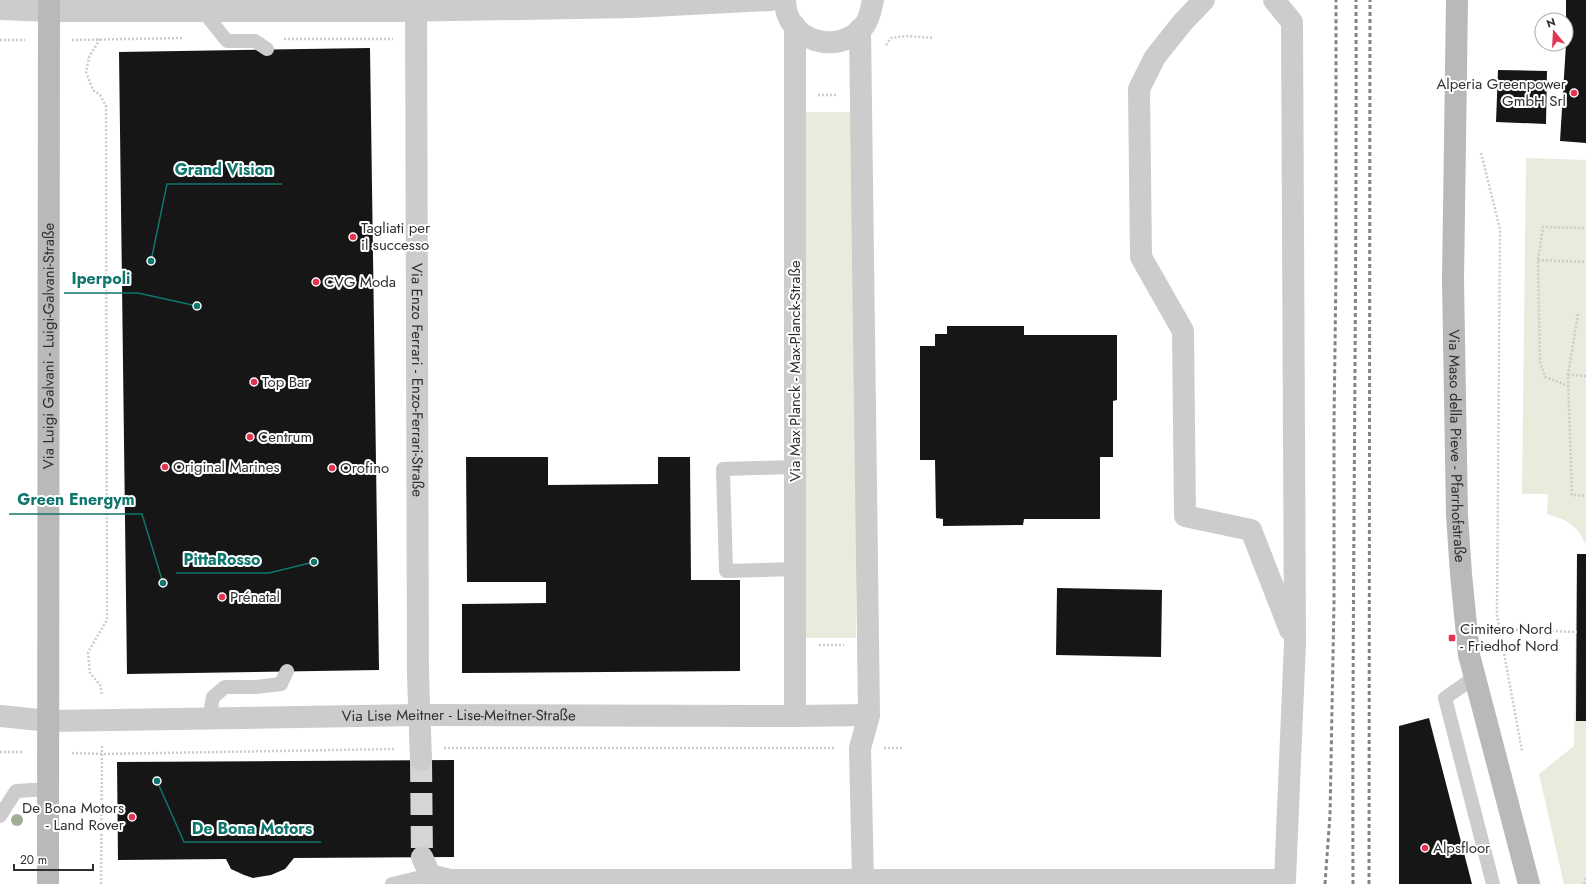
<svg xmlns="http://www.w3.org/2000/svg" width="1586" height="884" font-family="Jost,sans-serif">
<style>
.green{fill:#e7ecdd}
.building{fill:#161616}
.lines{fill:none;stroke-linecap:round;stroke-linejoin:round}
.street-tunnel{stroke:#d5d5d5;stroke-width:22;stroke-dasharray:22 11;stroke-linecap:butt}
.path{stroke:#ccc;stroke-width:2.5;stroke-dasharray:2 2;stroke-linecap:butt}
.lane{stroke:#ccc;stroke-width:14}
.street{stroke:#ccc;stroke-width:22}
.secondary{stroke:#b9b9b9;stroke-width:22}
.rail{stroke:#848484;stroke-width:3;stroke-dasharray:4 3;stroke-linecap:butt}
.tree{fill:#a2ae94}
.poi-dot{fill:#e43350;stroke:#fff;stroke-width:1.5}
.labels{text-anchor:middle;stroke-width:4;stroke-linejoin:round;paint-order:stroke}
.poi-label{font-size:15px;fill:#2f2f2f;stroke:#fff;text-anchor:start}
.street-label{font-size:15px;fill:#2f2f2f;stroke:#fff}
.leader{fill:none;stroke:#0f766e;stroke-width:1.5}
.callout-dot{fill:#0f766e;stroke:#fff;stroke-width:1.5}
.callout-label{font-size:16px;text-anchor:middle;font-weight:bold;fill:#0f766e;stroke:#fff;stroke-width:4;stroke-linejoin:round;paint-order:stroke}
</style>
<rect width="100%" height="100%" fill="#fff"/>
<path class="green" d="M802 112H855L856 638H802Z
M1526 158 1586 160V545C1576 524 1569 521 1547 514L1548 494H1522Z
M1577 554H1586V884H1564L1539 774 1574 746Z"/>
<path class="building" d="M1566 0H1586V143L1560 141 1566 44Z
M370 48 379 670 127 674 119 52Z
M1498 70 1547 71 1546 124 1496 122Z
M947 326H1024V335H1117V400L1113 401V457H1100V519H1024L1023 525 943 526V519L936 518 935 460H920V346H935V334H947Z
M466 457H548V485L658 484V457H690L691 580H740V671L462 673V604L546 603V582H467Z
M1577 554H1586V721H1576Z
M1057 588 1162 590 1161 657 1056 655Z
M1429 718 1472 884H1399V726Z
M454 760V857L294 858 285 869 271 875 253 878 244 875 231 869 226 859 118 860 117 762Z"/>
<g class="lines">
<path class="street-tunnel" d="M421 760 422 857"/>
<path class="path" d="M100 39 89 57 86 72 93 90 100 95 106 106 107 620 88 652 90 673 100 685 102 696
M284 39H393
M0 40H25
M72 40 183 38
M886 45 891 38 906 36 934 38
M818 95H837
M1481 153 1500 229 1497 615 1522 751
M1538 260 1586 262
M1578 314 1568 375 1572 495 1586 496
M1568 375 1586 376
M1569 386 1545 377 1540 362 1538 260 1543 227 1586 228
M1500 629 1577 632
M819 645H844
M444 748H835
M884 748H903
M0 752H23
M72 753 102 754 395 749
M101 884 102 745
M1584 884 1586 878"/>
<path class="lane" d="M203 11 227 41H255L267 49
M795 569 726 571 723 469 795 467
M1475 677 1445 698 1493 884
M209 718 213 697 225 687H256L281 684 287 671
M0 816 16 791 49 789
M392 884 430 875"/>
<g class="street">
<path id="s1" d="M416 0 418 675 421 760"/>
<path d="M785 0C785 41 838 57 864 26 870 18 871 9 873 0"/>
<path d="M1204 0 1183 22 1155 57 1139 89 1141 257 1183 331 1185 516 1251 530 1290 630"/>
<path d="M0 9 49 11H398L633 7 771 0"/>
<path d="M860 29 869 715 860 748 863 880"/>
<path id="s2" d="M0 716 49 721 419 715 795 716 869 715"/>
<path d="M795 716V26"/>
<path d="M422 857 430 875 450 880H1285L1295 643 1292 22 1274 0"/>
</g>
<g class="secondary">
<path id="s3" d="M1457 0 1453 280 1457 515 1461 574 1469 655 1529 884"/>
<path id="s4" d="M48 884 49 0"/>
</g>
<path class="rail" d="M1325 884 1330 815 1334 603V423L1336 271V0
M1353 884C1352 589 1357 295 1356 0
M1369 884 1370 0"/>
</g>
<circle class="tree" cx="17" cy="820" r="6"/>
<g class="poi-dot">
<circle cx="1574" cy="93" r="4"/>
<circle cx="353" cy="237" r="4"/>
<circle cx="316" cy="282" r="4"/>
<circle cx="254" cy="382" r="4"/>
<circle cx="250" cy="437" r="4"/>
<circle cx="165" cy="467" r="4"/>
<circle cx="332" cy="468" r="4"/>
<circle cx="222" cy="597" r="4"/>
<rect x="1448" y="634" width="8" height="8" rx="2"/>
<circle cx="132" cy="817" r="4"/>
<circle cx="1425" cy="848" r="4"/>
</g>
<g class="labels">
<g class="poi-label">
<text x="1566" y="89" text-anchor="end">Alperia Greenpower<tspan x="1566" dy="17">GmbH Srl</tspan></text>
<text x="361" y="233">Tagliati per<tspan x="361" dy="17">il successo</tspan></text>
<text x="324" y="287">CVG Moda</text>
<text x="262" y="387">Top Bar</text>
<text x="258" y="442">Centrum</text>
<text x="173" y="472">Original Marines</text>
<text x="340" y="473">Orofino</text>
<text x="230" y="602">Prénatal</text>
<text x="1460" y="634">Cimitero Nord<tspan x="1460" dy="17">- Friedhof Nord</tspan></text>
<text x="124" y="813" text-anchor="end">De Bona Motors<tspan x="124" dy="17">- Land Rover</tspan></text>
<text x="1433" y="853">Alpsfloor</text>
</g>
<g class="street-label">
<text dy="5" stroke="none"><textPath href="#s4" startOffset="538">Via Luigi Galvani - Luigi-Galvani-Straße</textPath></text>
<text transform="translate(795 371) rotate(-90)" y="5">Via Max Planck - Max-Planck-Straße</text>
<text dy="5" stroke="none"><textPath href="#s1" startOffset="380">Via Enzo Ferrari - Enzo-Ferrari-Straße</textPath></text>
<text dy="5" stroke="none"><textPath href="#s3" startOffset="446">Via Maso della Pieve - Pfarrhofstraße</textPath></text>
<text dy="5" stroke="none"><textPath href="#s2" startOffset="459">Via Lise Meitner - Lise-Meitner-Straße</textPath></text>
</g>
</g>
<path class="leader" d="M151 261L167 184H282M197 306L138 293H64M163 583L142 514H9M314 562L269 573H176M157 781L184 842H321"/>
<g class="callout-dot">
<circle cx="151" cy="261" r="4"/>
<circle cx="197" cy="306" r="4"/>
<circle cx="163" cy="583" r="4"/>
<circle cx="314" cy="562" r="4"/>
<circle cx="157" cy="781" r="4"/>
</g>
<g class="callout-label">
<text x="224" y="175">Grand Vision</text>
<text x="101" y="284">Iperpoli</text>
<text x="76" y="505">Green Energym</text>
<text x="222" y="565">PittaRosso</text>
<text x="252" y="834">De Bona Motors</text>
</g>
<g transform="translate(1554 32) rotate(342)"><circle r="19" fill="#ffffff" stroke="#acacac"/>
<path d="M0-3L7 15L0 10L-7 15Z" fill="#e43350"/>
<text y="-6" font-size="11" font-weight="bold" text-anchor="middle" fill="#2f2f2f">N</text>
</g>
<path d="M14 864v6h79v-6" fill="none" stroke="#2f2f2f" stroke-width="2"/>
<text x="20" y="864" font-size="12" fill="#2f2f2f" stroke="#ffffff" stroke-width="3" paint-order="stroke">20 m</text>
</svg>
